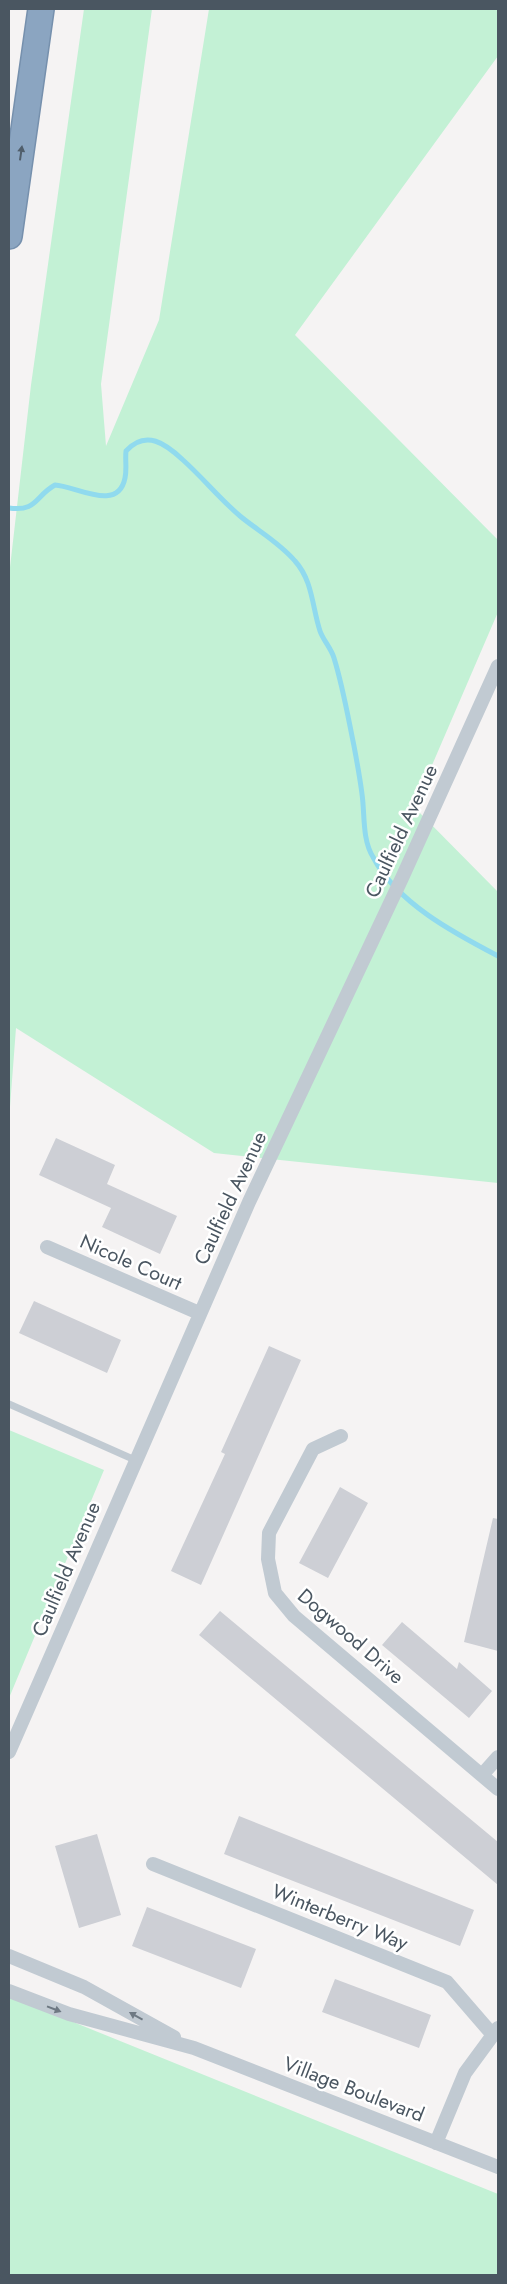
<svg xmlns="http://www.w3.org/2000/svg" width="507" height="2284" font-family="Jost,sans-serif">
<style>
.green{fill:#c3f1d5}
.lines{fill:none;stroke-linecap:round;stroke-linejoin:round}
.stream{stroke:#90daee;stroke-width:5}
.building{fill:#cdcfd5}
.motorway-casing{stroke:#7690ad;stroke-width:28}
.service{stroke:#c1cad2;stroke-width:7}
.minor{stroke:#c1cad2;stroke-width:14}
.motorway{stroke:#8ba5c1;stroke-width:25}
.oneway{fill:#505e6b}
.oneway2{fill:#6e7983}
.labels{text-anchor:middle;stroke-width:5;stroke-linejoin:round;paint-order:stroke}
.street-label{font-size:20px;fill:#4a5661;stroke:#fff}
</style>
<rect width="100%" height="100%" fill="#f5f3f3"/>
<path class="green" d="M84 9H152L101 384 106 446 159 320 209 9H498V56L295 335 498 540V612L414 807 498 892V1183L214 1153 16 1028 9 1120V576L31 385Z
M9 1430 104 1470 9 1698Z
M9 1996 498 2194V2275H9Z"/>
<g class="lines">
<path class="stream" d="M9 508C37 512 35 496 55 485 76 486 118 513 125 478 127 469 125 460 126 451 146 429 166 444 183 460 203 478 220 499 240 516 258 531 279 542 295 561 313 581 312 607 320 631 323 640 331 648 334 658 343 687 348 717 354 746 357 762 360 778 362 794 365 815 362 839 373 857 397 903 454 933 498 956"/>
</g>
<path class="building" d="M56 1138 115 1165 107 1184 177 1216 160 1254 102 1227 111 1208 39 1175Z
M34 1301 121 1340 107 1373 19 1333Z
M269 1346 301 1360 201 1585 171 1571 225 1454 221 1452Z
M340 1487 368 1503 328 1578 299 1563Z
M493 1518 498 1519V1651L464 1642Z
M220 1611 498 1842V1885L199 1635Z
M402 1622 457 1669 459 1662 492 1691 469 1718 382 1645Z
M239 1816 474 1910 460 1946 224 1854Z
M97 1834 121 1915 79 1928 55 1846Z
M147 1907 256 1949 241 1988 132 1946Z
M335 1979 431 2015 419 2048 322 2012Z"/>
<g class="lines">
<defs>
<path id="motorway" d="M9 236 41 9"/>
</defs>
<use href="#motorway" class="motorway-casing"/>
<path class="service" d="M9 1404 135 1460"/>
<path class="minor" d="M47 1247 199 1313
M341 1436 313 1449 269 1533 268 1559 275 1593 294 1616 498 1789
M9 1752 249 1202 402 878 498 666
M482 1775 498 1757
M153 1864 447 1982 492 2034
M9 1956 84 1987 174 2037
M9 1991 69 2014 194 2048 498 2167
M436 2143 465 2073 498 2028"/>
<use href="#motorway" class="motorway"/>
</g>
<defs><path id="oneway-solid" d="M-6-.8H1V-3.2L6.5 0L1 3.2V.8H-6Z" transform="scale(1.25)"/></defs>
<use class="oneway" href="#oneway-solid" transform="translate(21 153) rotate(-82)"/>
<g class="oneway2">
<use href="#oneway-solid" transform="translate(54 2009) rotate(21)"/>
<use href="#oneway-solid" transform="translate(136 2016) rotate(-151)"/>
</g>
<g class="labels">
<g class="street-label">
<text transform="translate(401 831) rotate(-65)" y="7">Caulfield Avenue</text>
<text transform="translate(230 1198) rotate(-65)" y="7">Caulfield Avenue</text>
<text transform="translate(131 1262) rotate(24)" y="7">Nicole Court</text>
<text transform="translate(66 1569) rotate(-67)" y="7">Caulfield Avenue</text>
<text transform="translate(351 1636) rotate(41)" y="7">Dogwood Drive</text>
<text transform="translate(340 1917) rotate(22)" y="7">Winterberry Way</text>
<text transform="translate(354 2089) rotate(21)" y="7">Village Boulevard</text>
</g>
</g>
<rect width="507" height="2284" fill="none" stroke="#4a5661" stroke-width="20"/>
</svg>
